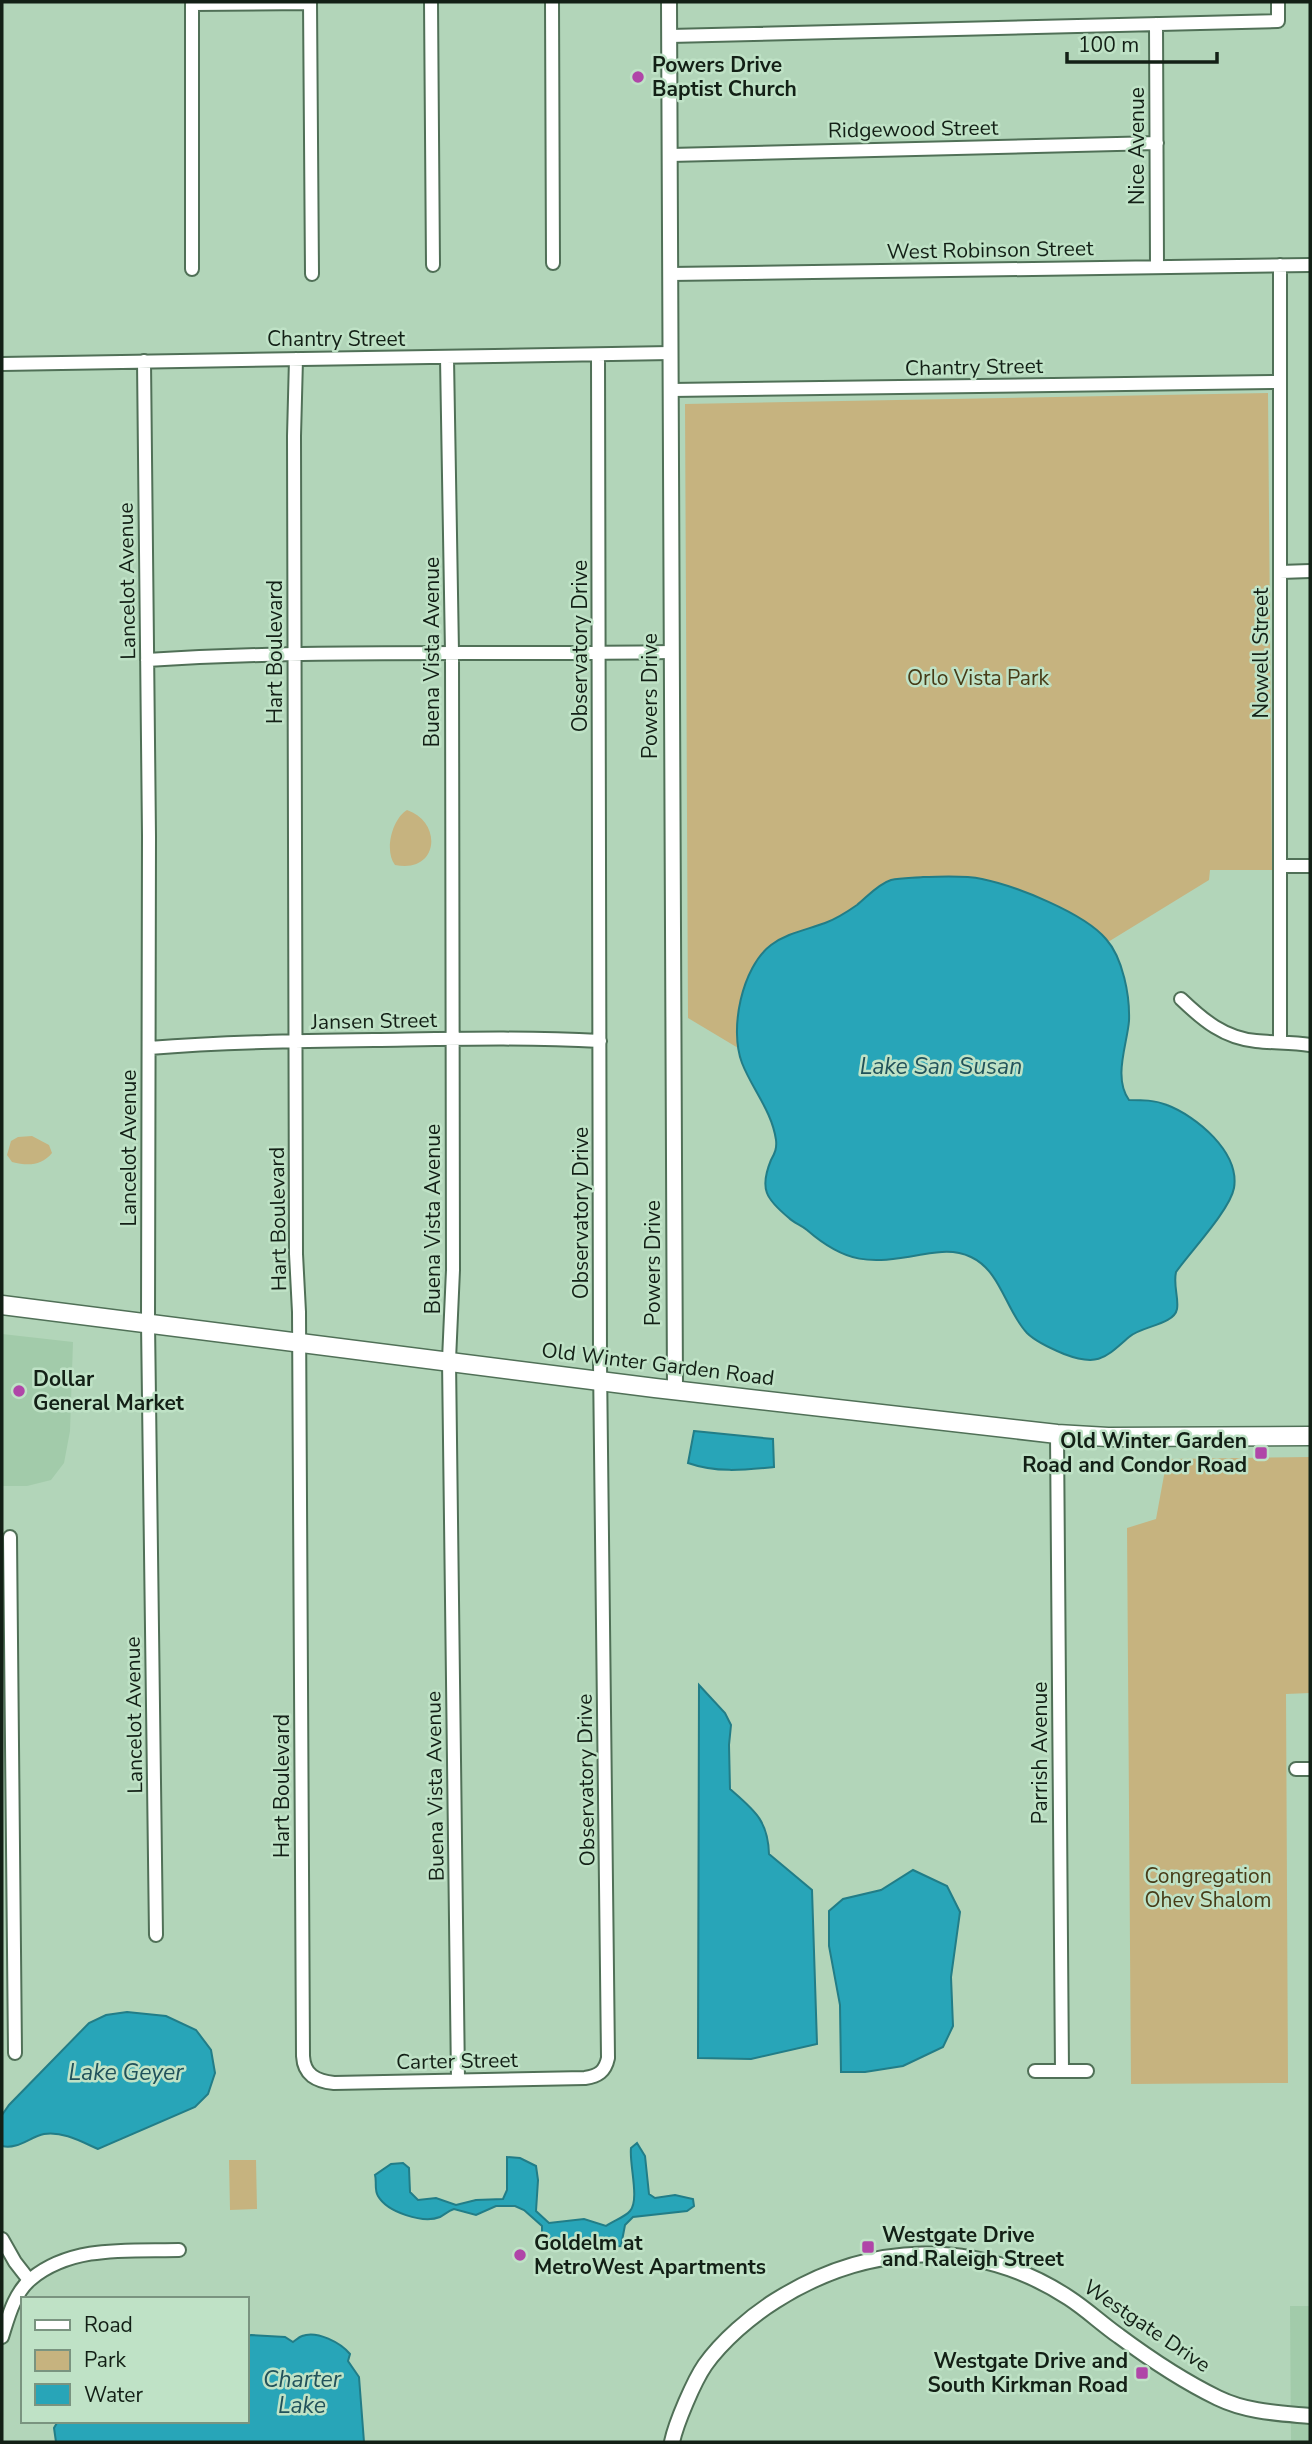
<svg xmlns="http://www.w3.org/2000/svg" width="1312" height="2444" font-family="'Nunito Sans',sans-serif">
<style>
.built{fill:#a2cbaa}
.green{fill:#c6b37f}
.water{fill:#28a5b8;stroke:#227d87;stroke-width:2}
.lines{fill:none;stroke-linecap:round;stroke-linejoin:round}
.minor-casing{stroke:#507057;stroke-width:16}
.tertiary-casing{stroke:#507057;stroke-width:18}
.secondary-casing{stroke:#507057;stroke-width:21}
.minor{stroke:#fff;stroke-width:12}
.tertiary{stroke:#fff;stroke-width:14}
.secondary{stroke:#fff;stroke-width:18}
.poi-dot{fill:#b046a8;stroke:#bfe2c6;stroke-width:2.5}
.labels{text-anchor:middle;stroke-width:5;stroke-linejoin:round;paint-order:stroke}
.poi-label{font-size:21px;font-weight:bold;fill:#132016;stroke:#bfe2c6;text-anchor:start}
.street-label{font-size:21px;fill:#132016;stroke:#bfe2c6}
.park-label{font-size:21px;fill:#473b17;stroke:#bfe2c6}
.water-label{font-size:23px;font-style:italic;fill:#21525b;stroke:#bfe2c6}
</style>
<rect width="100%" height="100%" fill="#b2d5b9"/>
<path class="built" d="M2 1334 73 1342 70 1431 64 1463 51 1480 27 1486H2Z
M1290 2306H1310V2442H1291Z"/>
<path class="green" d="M1268 393 1272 870H1210L1209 880 1038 985 778 1072 688 1018 685 404Z
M407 810C443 822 439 874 395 865 384 851 392 819 407 810Z
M32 1136 49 1145 52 1153C41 1166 28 1166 12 1162L7 1155 11 1141 18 1137Z
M1310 1457V1693L1286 1694 1288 2083 1131 2084 1127 1528 1156 1519 1167 1459Z
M229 2160H256L257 2209 230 2210Z"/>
<path class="water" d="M923 877C942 877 962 875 982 879 1016 886 1084 913 1106 939 1123 958 1130 996 1129 1021 1127 1045 1113 1078 1129 1100 1142 1100 1155 1100 1167 1105 1196 1116 1240 1152 1234 1188 1230 1210 1190 1252 1176 1272 1173 1286 1179 1298 1177 1309 1174 1325 1141 1326 1129 1337 1105 1358 1098 1367 1064 1354 1052 1349 1036 1342 1027 1333 1006 1311 1001 1271 971 1257 953 1249 938 1252 919 1255 870 1264 846 1264 807 1230 801 1225 794 1223 789 1218 766 1199 759 1189 771 1160 775 1153 777 1148 776 1140 772 1111 752 1089 742 1063 729 1029 742 967 771 945 787 933 806 930 825 923 836 919 847 912 857 905 867 897 878 884 891 880 901 878 913 878 923 877Z
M694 1431 773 1439 774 1467C744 1470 716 1473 688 1463Z
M699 1685 725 1713 731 1725 729 1745 730 1789C754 1810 768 1820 769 1854L812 1890 817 2044 751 2059 698 2058Z
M913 1870 947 1886 960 1912 951 1977 953 2026 943 2047 903 2066 865 2072H841L840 2005 829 1946V1911L843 1899 881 1890Z
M127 2012 166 2016 196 2030 211 2050 215 2073 208 2094 195 2107 98 2149C82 2142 63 2131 44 2134 30 2137 17 2150 2 2146V2115L9 2105 89 2023 106 2015Z
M637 2143 645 2156 649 2194 655 2198 675 2195 693 2199 694 2206 687 2211 633 2217 625 2225 621 2246 571 2249 542 2243V2226L524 2210 515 2206H496L476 2215 454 2209C448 2211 444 2215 440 2217 423 2224 387 2212 378 2196 374 2189 377 2182 375 2175L391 2164 403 2163 409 2168 410 2192 418 2200 436 2198 456 2205 476 2200 503 2199 507 2190V2157L520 2158 536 2166 538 2180 536 2211 549 2223 584 2219 606 2226C613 2221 625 2217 630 2211 640 2200 629 2164 631 2148Z
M251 2335 285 2337 293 2342C296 2340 299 2337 302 2336 317 2330 341 2343 350 2354L348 2361 359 2377 364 2442H56L54 2428 58 2421H247V2336Z"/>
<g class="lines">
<defs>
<path id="minor" d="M310 2 312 274
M431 2 433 265
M552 2 553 263
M1156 24 1157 267
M670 36 1278 21V2
M670 155 1157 143
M1280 265V1042
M192 269V4L310 3
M670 274 1310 265
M447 358 452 652 453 1270 449 1360 458 2080
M296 359 294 436 296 1254 299 1312 303 2056C304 2075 316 2081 334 2083L585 2078C598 2076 605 2072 608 2058L600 1363 598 355
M144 361 149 836 148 1323 156 1935
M2 364 671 353
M671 390 1278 382
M1280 572 1310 571
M147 660C321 649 496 655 671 652
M1280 866H1310
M1181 999C1203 1020 1224 1038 1256 1041 1274 1043 1292 1042 1310 1045
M149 1048C224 1042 299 1041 374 1040 450 1039 525 1037 600 1041
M1057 1434 1062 2071
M10 1537 15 2053
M1296 1769H1310
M1035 2071H1087
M2 2239 15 2262 29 2280
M2 2337C8 2318 14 2293 31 2279 72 2245 129 2251 179 2250"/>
<path id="tertiary" d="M669 2 675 1390
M672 2442C676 2423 694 2381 705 2365 722 2341 751 2316 775 2301 868 2242 976 2237 1069 2298 1086 2309 1102 2324 1119 2336 1150 2359 1183 2381 1218 2398 1247 2412 1278 2413 1310 2416"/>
<path id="secondary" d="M2 1305 655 1388 1057 1434 1108 1437 1310 1436"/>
</defs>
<use href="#minor" class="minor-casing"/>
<use href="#tertiary" class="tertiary-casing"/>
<use href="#secondary" class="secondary-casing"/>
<use href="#minor" class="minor"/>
<use href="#tertiary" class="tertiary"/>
<use href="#secondary" class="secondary"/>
</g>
<g class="poi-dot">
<circle cx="638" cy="77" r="7"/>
<circle cx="19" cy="1391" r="7"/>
<rect x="1254" y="1446" width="14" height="14" rx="3.5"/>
<rect x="861" y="2240" width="14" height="14" rx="3.5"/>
<circle cx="520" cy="2255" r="7"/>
<rect x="1135" y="2366" width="14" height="14" rx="3.5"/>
</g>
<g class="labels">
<g class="poi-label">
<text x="652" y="72">Powers Drive<tspan x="652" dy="24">Baptist Church</tspan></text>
<text x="33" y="1386">Dollar<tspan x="33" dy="24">General Market</tspan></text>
<text x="1247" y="1448" text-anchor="end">Old Winter Garden<tspan x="1247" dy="24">Road and Condor Road</tspan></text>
<text x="882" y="2242">Westgate Drive<tspan x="882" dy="24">and Raleigh Street</tspan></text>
<text x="534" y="2250">Goldelm at<tspan x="534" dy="24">MetroWest Apartments</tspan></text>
<text x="1128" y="2368" text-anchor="end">Westgate Drive and<tspan x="1128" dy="24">South Kirkman Road</tspan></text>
</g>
<g class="street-label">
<text transform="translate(913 129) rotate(-1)" y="7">Ridgewood Street</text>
<text transform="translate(1137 146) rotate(-90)" y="7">Nice Avenue</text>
<text transform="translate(990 250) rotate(-1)" y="7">West Robinson Street</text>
<text x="336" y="346">Chantry Street</text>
<text transform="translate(974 367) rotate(-1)" y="7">Chantry Street</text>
<text transform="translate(127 581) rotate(-91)" y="7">Lancelot Avenue</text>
<text transform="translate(580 646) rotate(-90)" y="7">Observatory Drive</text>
<text transform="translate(275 652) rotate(-90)" y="7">Hart Boulevard</text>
<text transform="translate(432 652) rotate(-90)" y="7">Buena Vista Avenue</text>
<text transform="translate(1261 653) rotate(-90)" y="7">Nowell Street</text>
<text transform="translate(650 696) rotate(-90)" y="7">Powers Drive</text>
<text transform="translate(374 1021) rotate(-1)" y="7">Jansen Street</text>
<text transform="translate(129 1148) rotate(-90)" y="7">Lancelot Avenue</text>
<text transform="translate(581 1213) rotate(-90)" y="7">Observatory Drive</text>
<text transform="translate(278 1219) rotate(-91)" y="7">Hart Boulevard</text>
<text transform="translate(433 1219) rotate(-90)" y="7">Buena Vista Avenue</text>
<text transform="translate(653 1263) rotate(-90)" y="7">Powers Drive</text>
<text transform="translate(658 1364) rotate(7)" y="7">Old Winter Garden Road</text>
<text transform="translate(134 1715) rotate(-91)" y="7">Lancelot Avenue</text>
<text transform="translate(1040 1753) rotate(-90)" y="7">Parrish Avenue</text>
<text transform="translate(586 1780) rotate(-91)" y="7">Observatory Drive</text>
<text transform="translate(282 1786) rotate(-90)" y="7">Hart Boulevard</text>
<text transform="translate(435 1786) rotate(-91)" y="7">Buena Vista Avenue</text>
<text transform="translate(457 2061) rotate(-1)" y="7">Carter Street</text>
<text transform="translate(1147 2326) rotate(34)" y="7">Westgate Drive</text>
</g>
<g class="park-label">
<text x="978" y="685">Orlo Vista Park</text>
<text x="1208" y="1883">Congregation<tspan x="1208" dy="24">Ohev Shalom</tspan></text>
</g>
<g class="water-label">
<text x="941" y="1074">Lake San Susan</text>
<text x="126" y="2080">Lake Geyer</text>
<text x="302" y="2387">Charter<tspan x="302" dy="26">Lake</tspan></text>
</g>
</g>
<rect width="1312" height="2444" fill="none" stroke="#132016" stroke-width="7"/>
<rect x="21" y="2297" width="228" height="126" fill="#bfe2c6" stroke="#7a9480" stroke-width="2"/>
<rect x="35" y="2320" width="35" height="10" fill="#ffffff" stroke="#7a9480" stroke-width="2"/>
<text x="84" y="2332" font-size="21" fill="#132016">Road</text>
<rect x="35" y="2350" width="35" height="21" fill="#c6b37f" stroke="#7a9480" stroke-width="2"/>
<text x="84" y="2367" font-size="21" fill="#132016">Park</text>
<rect x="35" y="2384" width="35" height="21" fill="#28a5b8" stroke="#7a9480" stroke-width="2"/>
<text x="84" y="2402" font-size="21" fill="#132016">Water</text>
<path d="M1067 52v10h150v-10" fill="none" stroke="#132016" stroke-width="3.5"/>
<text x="1078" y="52" font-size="21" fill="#132016" stroke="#bfe2c6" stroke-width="5" paint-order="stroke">100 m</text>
</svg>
